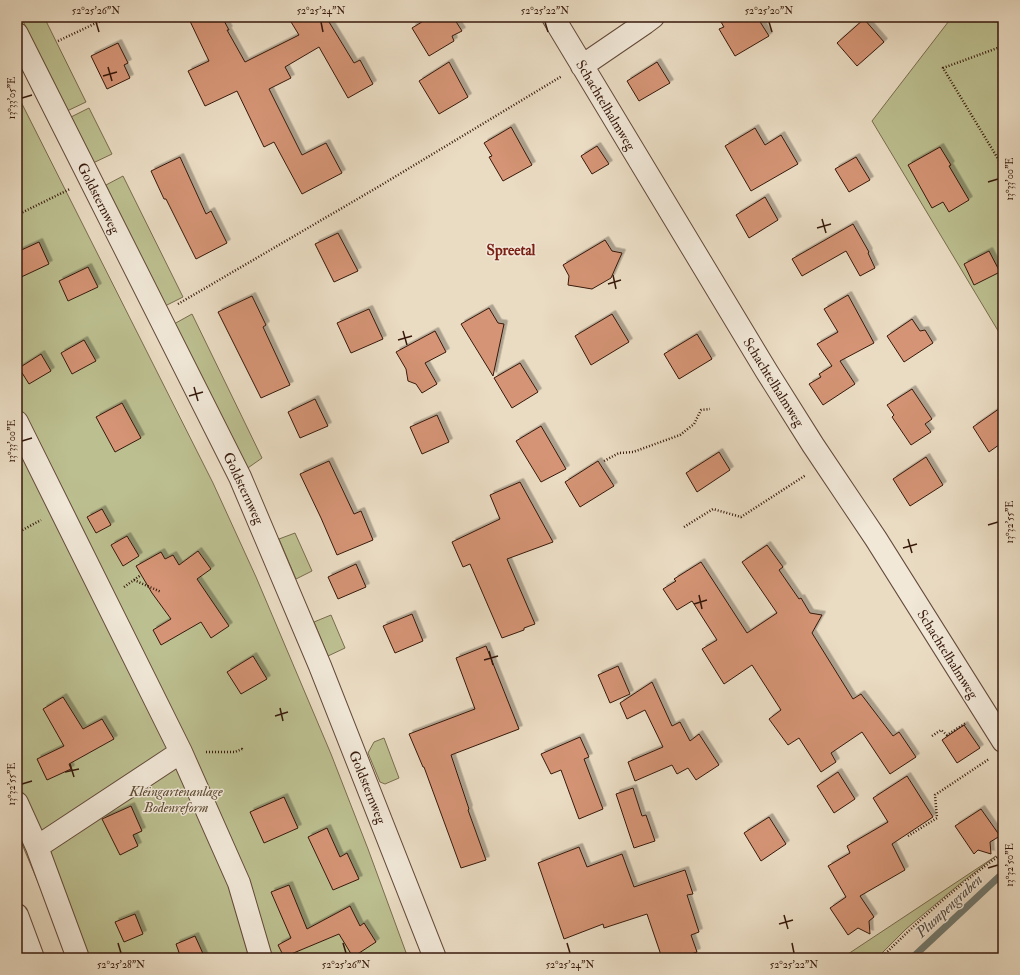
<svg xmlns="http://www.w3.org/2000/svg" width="1020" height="975" font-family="'IM FELL Double Pica',serif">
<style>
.green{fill:#bcbf90;stroke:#7a6c4e}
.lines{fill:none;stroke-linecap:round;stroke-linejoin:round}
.stream{stroke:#717a71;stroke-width:7}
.building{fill:#d49475;stroke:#37190c;filter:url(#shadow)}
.minor-casing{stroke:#644a3a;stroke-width:24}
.path{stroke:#37190c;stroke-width:2.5;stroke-dasharray:1 2;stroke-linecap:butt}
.minor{stroke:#f1e8d8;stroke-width:22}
.ticks{fill:none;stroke:#37190c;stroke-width:1.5}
.labels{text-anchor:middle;stroke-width:3;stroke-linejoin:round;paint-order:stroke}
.street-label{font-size:14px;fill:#37190c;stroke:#f1e8d8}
.park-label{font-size:14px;font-style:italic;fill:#5f4b34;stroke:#f1e8d8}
.neighbourhood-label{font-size:15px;font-weight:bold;fill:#7a1f14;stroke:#f1e8d8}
.water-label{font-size:15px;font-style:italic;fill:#544a3f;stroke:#f1e8d8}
.neatline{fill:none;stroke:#37190c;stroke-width:1.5}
.ticks-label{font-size:10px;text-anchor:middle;fill:#37190c}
</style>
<defs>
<filter id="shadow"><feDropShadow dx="3.5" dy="-3.5" stdDeviation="0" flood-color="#0004"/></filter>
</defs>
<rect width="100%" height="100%" fill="#eadcc3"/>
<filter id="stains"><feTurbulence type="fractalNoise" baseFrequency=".005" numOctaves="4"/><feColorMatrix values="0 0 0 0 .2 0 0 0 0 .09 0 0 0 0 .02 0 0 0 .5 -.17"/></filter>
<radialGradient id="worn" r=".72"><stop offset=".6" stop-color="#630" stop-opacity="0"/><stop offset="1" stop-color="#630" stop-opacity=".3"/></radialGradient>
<path class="green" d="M21 17H44L86 102 67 111Z
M952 17H1003V339L872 121Z
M17 94 213 483 256 577 331 754 368 849 408 958H67L50 911 17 832Z
M89 108 112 154 93 163 71 117Z
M123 176 183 297 163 307 106 185Z
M192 314 262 458 245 470 174 324Z
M295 533 312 571 296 579 279 539Z
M331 615 345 648 328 656 314 622Z
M384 738 399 778 385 784 380 782 368 753 374 742Z
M996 856 962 882 906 929 877 958H842Z"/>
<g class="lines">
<path class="stream" d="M912 958 1003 873"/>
</g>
<path class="building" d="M188 17H222L229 30H227L245 62 299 35 288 17H326L354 63 360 60 373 84 348 98 319 47 285 67 291 78 269 89 302 155 326 143 342 173 302 194 274 142 264 147 237 91 205 106 188 71 209 61Z
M430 17H453L462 31 452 36 454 41 429 56 412 28Z
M718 17H757L769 36 735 56 719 29 724 27Z
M864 19 884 42 857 66 837 43Z
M118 43 128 63 124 65 130 78 107 89 91 56Z
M449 62 468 97 439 114 419 81Z
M657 62 670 83 639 101 627 81Z
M511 127 532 165 503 181 489 157 492 156 484 143Z
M755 128 765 145 781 135 798 164 751 191 725 146Z
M597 146 609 164 592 174 581 156Z
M940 147 951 165 949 166 969 200 949 212 943 202 932 208 908 165Z
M180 157 206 214 211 211 227 243 196 259 166 199H164L151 171Z
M856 157 870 180 849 192 835 169Z
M765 197 778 220 749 238 736 215Z
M853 224 869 252 868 253 875 268 860 276 846 251 802 276 792 259Z
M338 233 358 271 334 282 315 244Z
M605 240 612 251 622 253 611 278 592 289 568 285 569 276 563 265Z
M39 242 49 264 17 279V252Z
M989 251 1000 272 974 285 964 264Z
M88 267 98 287 68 301 59 281Z
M848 295 874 343 840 361 855 384 823 405 809 384 821 377 819 374 832 366 817 344 838 332 824 309Z
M252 296 266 325 263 327 290 385 261 398 218 312Z
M489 308 498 323 504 324 493 376 461 324Z
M369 309 383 339 351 353 337 323Z
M612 314 629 342 591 365 575 336Z
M912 319 920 331 925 330 933 343 904 362 887 336Z
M435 331 446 352 425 363 437 384 422 393 416 384 408 381 406 369 396 352Z
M697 334 712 359 679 379 664 354Z
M84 340 96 361 72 374 61 353Z
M41 354 51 371 29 384 19 368Z
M520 363 538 392 512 408 494 378Z
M912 389 932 419 925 424 931 432 911 445 892 417 894 415 887 405Z
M315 399 328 426 300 438 288 412Z
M122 403 141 438 115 452 96 417Z
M1003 406V442L989 452 973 427Z
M437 415 449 442 422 454 410 427Z
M541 426 566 469 541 482 516 441Z
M719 452 730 470 697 492 686 473Z
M926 457 943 485 910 506 893 479Z
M329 461 354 514 361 511 373 540 337 555 321 518 300 474Z
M598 461 614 486 580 507 565 482Z
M520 482 553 542 507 559 535 624 524 628V630L502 638 470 564 463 567 452 542 500 519 490 495Z
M102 509 111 525 96 533 87 517Z
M127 536 139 556 123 566 111 545Z
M767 545 783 567 779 570 799 599 801 598 810 613 822 615 812 633 853 699 861 694 893 736 899 732 916 757 890 774 862 732 831 753 836 762 821 772 799 738 788 745 769 719 781 710 752 665 724 684 702 649 717 640 692 601 677 610 663 589 676 581 674 579 701 562 747 633 777 613 742 562Z
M198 551 211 569 197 579 229 626 211 638 201 622 161 645 153 630 171 619 152 593 136 566 161 552 165 559 173 555 179 565Z
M356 564 366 587 338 599 328 577Z
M412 614 423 641 395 653 383 626Z
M486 646 519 729 451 755 469 809 468 810 486 860 461 868 424 767H423L409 734 475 709 456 658Z
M253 656 267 679 241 694 227 672Z
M618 666 630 694 610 703 598 675Z
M652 682 672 726 680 722 690 741 699 734 719 765 696 780 688 768 677 774 672 765 635 781 628 762 663 747 645 710 627 719 620 703Z
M63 697 83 729 102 719 114 739 69 764 71 769 47 780 37 759 64 746 43 709Z
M964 725 980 748 957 763 942 740Z
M580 737 589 757 584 759 603 809 579 819 561 770 551 774 541 754Z
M838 772 855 799 834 813 817 786Z
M907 776 933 817 892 844 905 870 860 896 874 917 869 921 870 934 858 928 848 935 830 908 846 897 828 866 850 853 847 846 888 822 873 798Z
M633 788 642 816 646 815 655 841 634 848 616 794Z
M284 797 298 828 264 843 250 812Z
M131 806 142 831 133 835 138 846 120 855 102 819Z
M981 809 1000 836 990 842 991 854 978 850 974 854 955 826Z
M769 817 786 844 761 861 744 833Z
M327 828 340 857 347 853 359 879 333 890 308 837Z
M579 847 587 867 622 854 634 887 685 870 693 894 687 895 699 932 691 935 697 952 680 958H662L647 914 604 928 603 924 564 939 538 863Z
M289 885 307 929 350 906 360 926 364 923 376 942 353 957 339 934 284 957 278 945 291 938 271 892Z
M135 914 143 934 124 942 115 922Z
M195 936 205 958H181L176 944Z"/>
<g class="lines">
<defs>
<path id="minor" d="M553 17 767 372 813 445 876 539 1003 741
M17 34 240 477 320 666 435 958
M582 66 645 23 653 17
M17 422 181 752 239 883 261 958
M17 803 37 847 78 958
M37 847 181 752
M17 915 33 958"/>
</defs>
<use href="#minor" class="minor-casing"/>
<path class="path" d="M58 41 109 17
M1003 46 943 68 1003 167
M17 215 70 189
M178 304 378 187 562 76
M604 461 619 453 633 452 680 435 694 424 701 410 710 409
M684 527 713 509 741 517 806 475
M17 533 41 520
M134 580 161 592
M124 587 141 575
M932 736 941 730 947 735 966 723
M206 752H235L242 749 243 751
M908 836 937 818 935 795 989 759
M881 958C919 920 959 884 1003 853"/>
<use href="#minor" class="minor"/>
</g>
<path class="ticks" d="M96 22 99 32M321 22 323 32M545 22 548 32M769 22 772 32M108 67 112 81M103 76 117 72M22 98 32 95M988 182 998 179M822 219 826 233M817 228 831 224M613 275 616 289M608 284 621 280M403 331 407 345M398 340 412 336M194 387 198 401M189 396 203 392M22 441 32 438M988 525 998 522M908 539 912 553M903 548 917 544M699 595 702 609M694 604 707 600M489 651 493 665M484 660 498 656M280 708 283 721M275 716 288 712M70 764 74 777M65 772 79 769M22 784 32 781M988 868 998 865M784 915 788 929M779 924 793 920M118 943 121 953M343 943 346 953M567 943 570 953M792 943 794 953"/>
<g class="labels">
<g class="street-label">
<text transform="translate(606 105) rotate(59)" y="5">Schachtelhalmweg</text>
<text transform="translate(99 198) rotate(63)" y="5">Goldsternweg</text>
<text transform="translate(774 382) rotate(58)" y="5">Schachtelhalmweg</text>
<text transform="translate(244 488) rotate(65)" y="5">Goldsternweg</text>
<text transform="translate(948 654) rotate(58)" y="5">Schachtelhalmweg</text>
<text transform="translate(368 787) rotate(68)" y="5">Goldsternweg</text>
</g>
<g class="park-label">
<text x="176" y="796">Kleingartenanlage<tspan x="176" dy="16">Bodenreform</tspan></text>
</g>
<g class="neighbourhood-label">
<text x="511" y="255">Spreetal</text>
</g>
<g class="water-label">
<text transform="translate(949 906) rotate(-43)" y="5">Plumpengraben</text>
</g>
</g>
<rect width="1020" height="975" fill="none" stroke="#eadcc3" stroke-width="44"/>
<rect x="22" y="22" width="976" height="931" class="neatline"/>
<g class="ticks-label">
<text x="96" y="14">52°25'26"N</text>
<text x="321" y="14">52°25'24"N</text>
<text x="545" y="14">52°25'22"N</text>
<text x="769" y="14">52°25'20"N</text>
<text transform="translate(11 98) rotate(-90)" y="4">13°33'05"E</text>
<text transform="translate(1009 179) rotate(-90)" y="4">13°33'00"E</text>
<text transform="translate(11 441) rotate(-90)" y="4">13°33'00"E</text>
<text transform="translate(1009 522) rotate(-90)" y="4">13°32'55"E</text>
<text transform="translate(11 784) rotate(-90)" y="4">13°32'55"E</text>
<text transform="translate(1009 865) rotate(-90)" y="4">13°32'50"E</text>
<text x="121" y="968">52°25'28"N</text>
<text x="346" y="968">52°25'26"N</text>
<text x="570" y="968">52°25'24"N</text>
<text x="794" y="968">52°25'22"N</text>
</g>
<rect width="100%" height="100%" filter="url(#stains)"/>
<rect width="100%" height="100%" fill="url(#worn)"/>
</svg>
